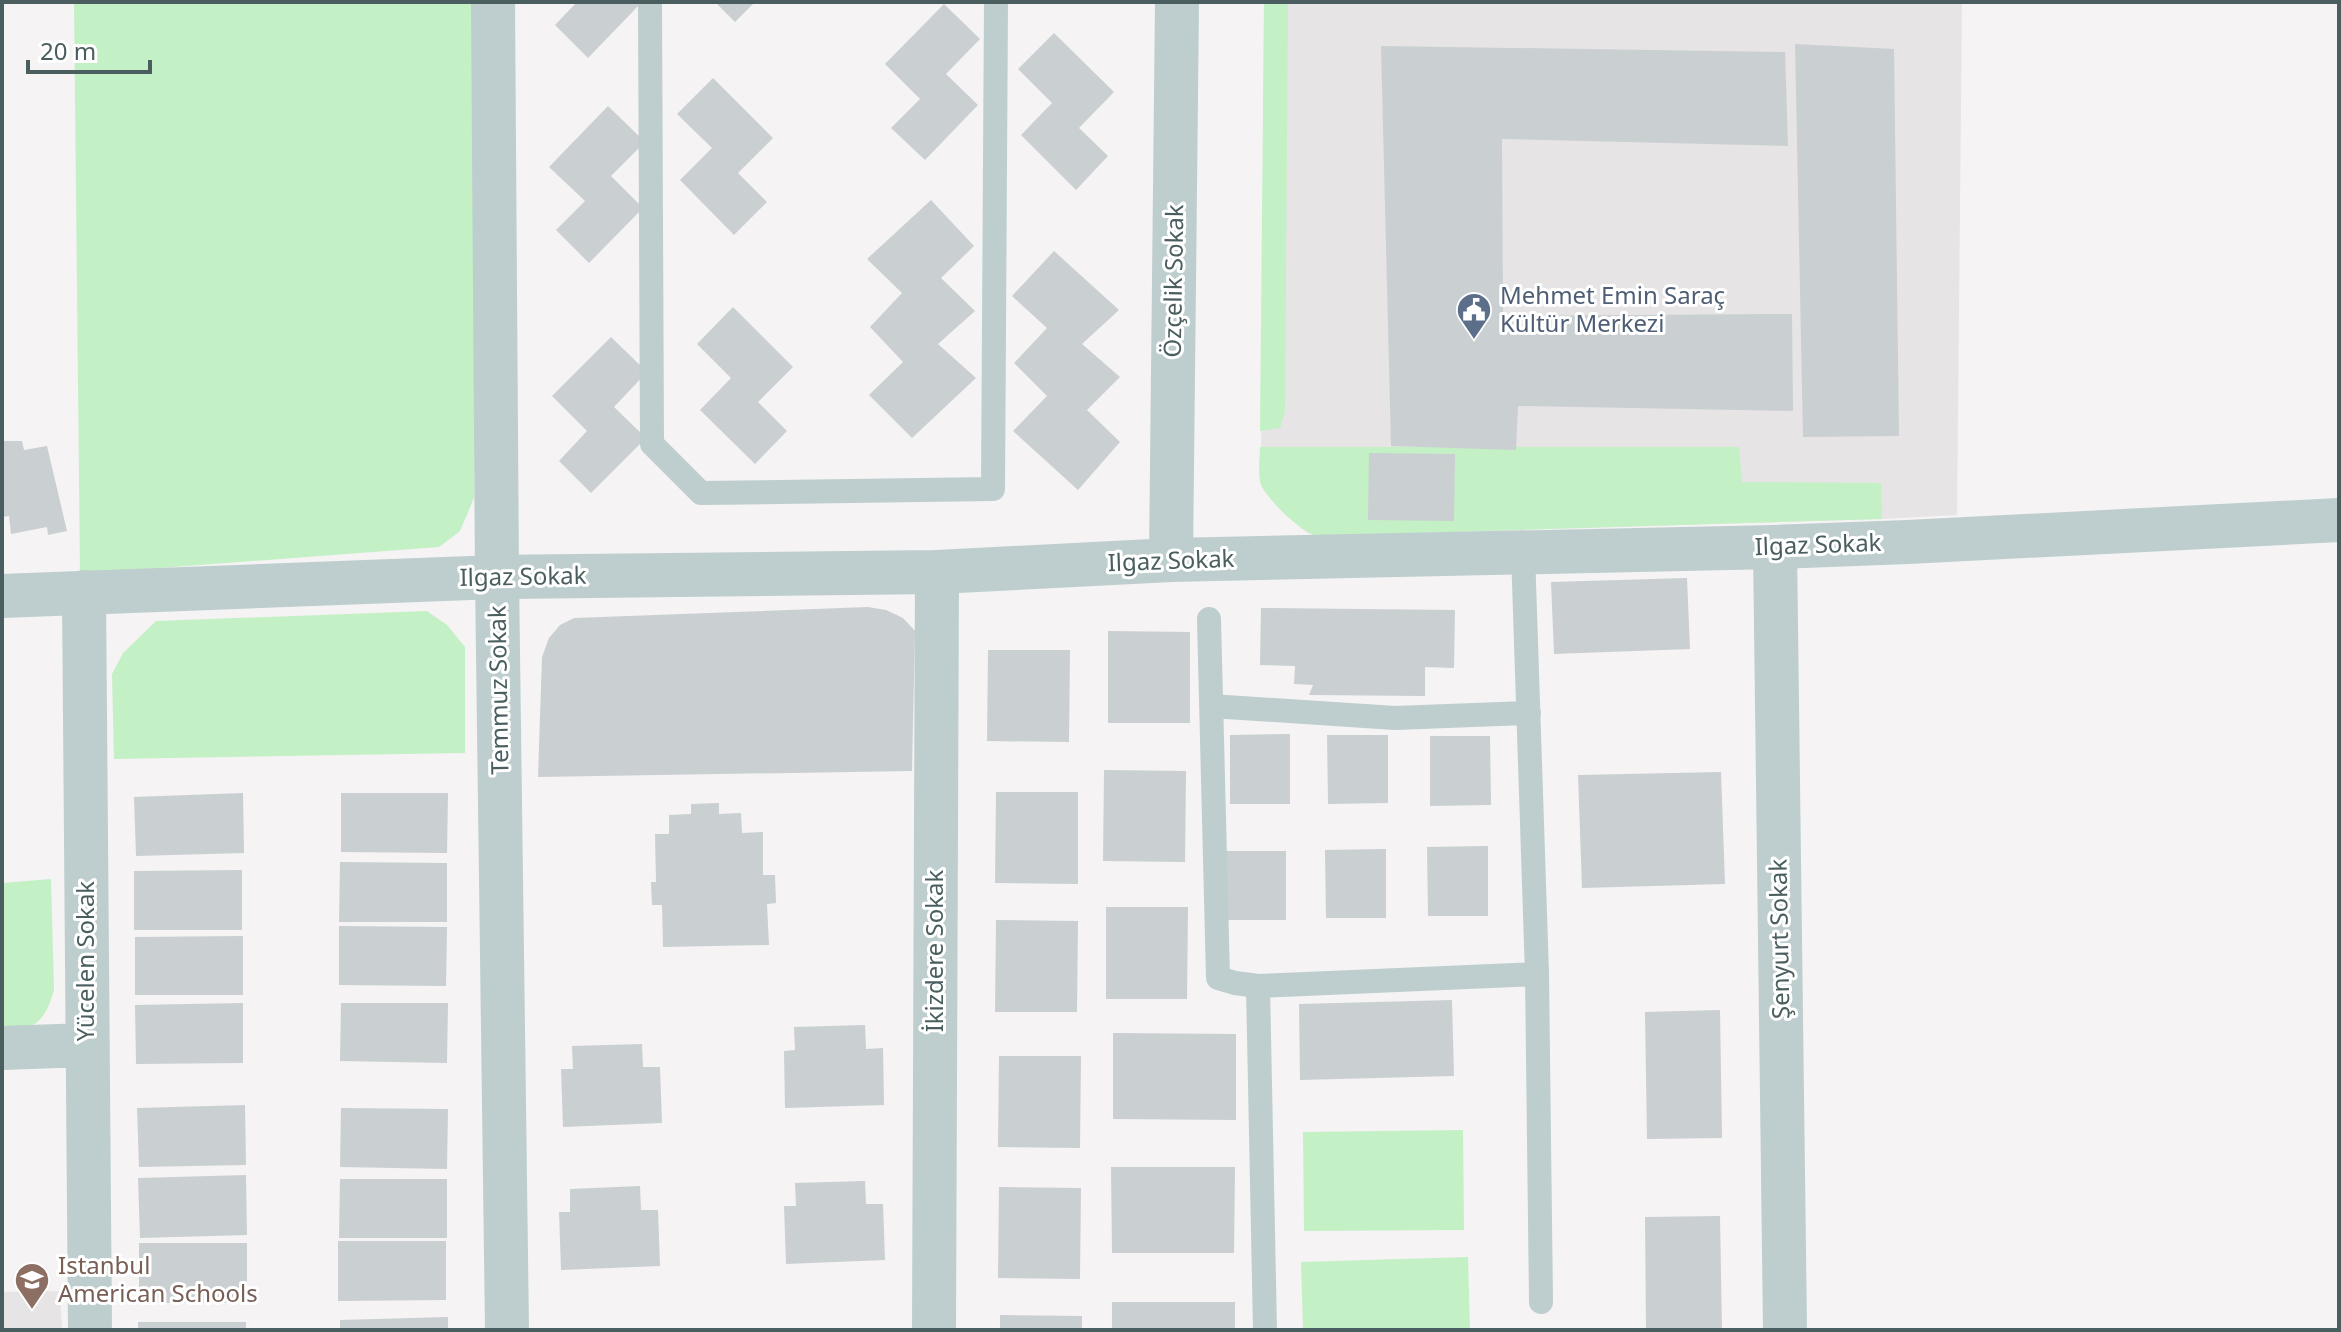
<svg xmlns="http://www.w3.org/2000/svg" width="2341" height="1332" font-family="'Noto Sans',sans-serif">
<style>
.education{fill:#e6e4e5}
.green{fill:#c4f0c5}
.building{fill:#cacfd2}
.lines{fill:none;stroke-linecap:round;stroke-linejoin:round}
.service{stroke:#becdce;stroke-width:24}
.minor{stroke:#becdce;stroke-width:44}
.tertiary{stroke:#becdce;stroke-width:44}
.labels{text-anchor:middle;stroke-width:6;stroke-linejoin:round;paint-order:stroke}
.street-label{font-size:24px;fill:#4a5e60;stroke:#fff}
.service-label{font-size:24px;fill:#4e5e75;stroke:#fff;text-anchor:start}
.education-label{font-size:24px;fill:#785e54;stroke:#fff;text-anchor:start}
</style>
<rect width="100%" height="100%" fill="#f5f3f3"/>
<path class="education" d="M1264 2H1962L1957 515 1882 519 1316 536 1306 532 1283 512 1261 485Z
M60 1291 62 1330H2V1292Z"/>
<path class="green" d="M74 2H475L474 498 460 531 439 547 80 574Z
M1264 2H1288L1285 412 1280 428 1260 431Z
M1260 447H1739L1742 482 1881 483 1882 519 1316 536C1298 529 1272 504 1262 487 1257 477 1260 458 1260 447Z
M427 611 447 625 465 647V753L114 759 112 674 123 653 156 621Z
M51 879 54 990C50 1004 44 1022 28 1027 21 1029 10 1027 2 1027V883Z
M1463 1130 1464 1230 1304 1231 1303 1132Z
M1468 1257 1470 1330H1303L1301 1262Z"/>
<path class="building" d="M577 2H642L588 58 555 25Z
M715 2H755L735 22Z
M944 4 980 39 946 74 978 105 925 160 891 128 920 99 885 64Z
M1054 33 1114 92 1079 128 1108 156 1076 190 1021 135 1052 103 1018 69Z
M1795 44 1894 49 1899 436 1803 437Z
M1381 46 1785 52 1788 146 1502 139 1503 316 1792 314 1793 411 1518 406 1516 450 1391 446Z
M713 78 773 138 738 173 767 202 734 235 680 180 712 148 677 114Z
M608 106 645 142 611 176 643 208 589 263 556 230 585 201 549 167Z
M931 200 974 246 941 278 975 311 938 344 976 378 912 438 869 395 903 362 870 327 902 293 867 259Z
M1054 251 1119 310 1082 344 1120 377 1087 410 1120 442 1078 490 1013 431 1047 396 1014 363 1047 328 1012 296Z
M733 307 793 367 758 402 787 431 755 464 700 410 731 378 697 344Z
M611 337 647 372 614 407 646 438 591 493 559 461 587 431 552 396Z
M2 441H22L24 450 47 446 67 531 48 535 47 527 11 534 9 516 2 517Z
M1369 453 1455 454 1454 521 1368 520Z
M1687 578 1690 649 1554 654 1551 582Z
M868 607 886 610 903 618 915 631 912 771 538 777 542 657 549 638 560 625 574 618Z
M1261 608 1455 610 1454 668 1425 667V696L1309 695 1313 685 1294 684 1295 666 1260 665Z
M1108 631 1190 632V723H1108Z
M988 650H1070L1069 742 987 741Z
M1290 734V804H1230V735Z
M1327 735H1388V803L1328 804Z
M1430 736H1490L1491 805 1430 806Z
M1104 770 1186 771 1185 862 1103 861Z
M1721 772 1725 884 1582 888 1578 775Z
M996 792H1078V884L995 883Z
M243 793 244 853 136 856 134 797Z
M341 793H448L447 853 341 852Z
M719 803V814L741 813 742 833 763 832V875H775L776 903 767 904 769 945 663 947 662 905H652L651 882H656L655 834H669V815L691 814V804Z
M1488 846V916H1428L1427 847Z
M1386 849V918H1326L1325 850Z
M1225 851H1286V920H1225Z
M340 862 447 863V922H339Z
M242 870V930H134V871Z
M1106 907H1188L1187 999H1106Z
M996 920 1078 921 1077 1012H995Z
M339 926 447 927 446 986 339 985Z
M243 936V995H135V937Z
M1452 1000 1454 1076 1300 1080 1299 1004Z
M243 1003V1063L136 1064 135 1005Z
M341 1003H448L447 1063 340 1061Z
M1720 1010 1722 1138 1647 1139 1645 1012Z
M865 1025 866 1049 883 1048 884 1105 785 1108 784 1051 795 1050 794 1027Z
M1113 1033 1236 1034V1120L1113 1119Z
M642 1044 643 1067H660L662 1123 563 1127 561 1069H573L572 1046Z
M999 1056H1081L1080 1148 998 1147Z
M245 1105 246 1165 139 1167 137 1108Z
M341 1108 448 1109 447 1169 340 1167Z
M1111 1167H1235L1234 1253H1112Z
M246 1175 247 1235 140 1238 138 1178Z
M340 1179H447V1238H339Z
M865 1181 866 1204H883L885 1260 786 1264 784 1206H796L795 1183Z
M640 1186 641 1210H658L660 1266 561 1270 559 1212H570V1189Z
M999 1187 1081 1188 1080 1279 998 1278Z
M1720 1216 1722 1330H1646L1645 1217Z
M338 1241H446V1300L338 1301Z
M139 1243H247V1303H139Z
M1112 1302H1235V1330H1112Z
M1000 1315 1082 1316V1330H1000Z
M448 1317V1330H340V1320Z
M138 1322H246V1330H138Z"/>
<g class="lines">
<path class="service" d="M650 2 652 444 701 493 993 489 996 2
M1523 552 1537 974 1541 1302
M1209 619 1218 978 1235 983 1258 986
M1211 706 1395 718 1529 713
M1265 1330 1258 986 1537 974"/>
<path class="minor" d="M493 2 497 577 507 1330
M1775 547 1785 1330
M1171 560 1177 2
M84 592 90 1330
M2 1048 87 1045
M934 1330 937 572"/>
<path class="tertiary" d="M2 596 497 577 937 572 1171 560 1775 547 1908 542 2339 520"/>
</g>
<defs>
<symbol id="civic-pin" viewBox="-11 -11 22 30"><path d="M0 17L-7.5 6A9.5 9.5 0 1 1 7.5 6Z" fill="#5c6f8a" stroke="#fff"/><path d="M-.6-6.5H3V-4.5H.6V-3L4-1V1h2V6H-6V1h2V-1L-.6-3ZM-1.2 2.5V6h2.4V2.5Z" fill="#fff"/></symbol>
<symbol id="school-pin" viewBox="-11 -11 22 30"><path d="M0 17L-7.5 6A9.5 9.5 0 1 1 7.5 6Z" fill="#8d6e63" stroke="#fff"/><path d="M0-5L7-2L0 1L-7-2ZM-4 1L0 2.5L4 1V4Q0 6-4 4Z" fill="#fff"/></symbol>
</defs>
<g fill-rule="evenodd">
<use href="#civic-pin" x="1454" y="290" width="40" height="54"/>
<use href="#school-pin" x="12" y="1260" width="40" height="54"/>
</g>
<g class="labels">
<g class="street-label">
<text transform="translate(1174 281) rotate(-89)" y="8">Özçelik Sokak</text>
<text transform="translate(1818 545) rotate(-2)" y="8">Ilgaz Sokak</text>
<text transform="translate(1171 561) rotate(-2)" y="8">Ilgaz Sokak</text>
<text transform="translate(523 577) rotate(-1)" y="8">Ilgaz Sokak</text>
<text transform="translate(499 690) rotate(-91)" y="8">Temmuz Sokak</text>
<text transform="translate(1780 939) rotate(-91)" y="8">Şenyurt Sokak</text>
<text transform="translate(935 951) rotate(-90)" y="8">İkizdere Sokak</text>
<text transform="translate(86 961) rotate(-90)" y="8">Yücelen Sokak</text>
</g>
<g class="service-label">
<text x="1500" y="304">Mehmet Emin Saraç<tspan x="1500" dy="28">Kültür Merkezi</tspan></text>
</g>
<g class="education-label">
<text x="58" y="1274">Istanbul<tspan x="58" dy="28">American Schools</tspan></text>
</g>
</g>
<rect width="2341" height="1332" fill="none" stroke="#4a5e60" stroke-width="8"/>
<path d="M28 60v12h122v-12" fill="none" stroke="#4a5e60" stroke-width="4"/>
<text x="40" y="60" font-size="24" fill="#4a5e60" stroke="#ffffff" stroke-width="6" paint-order="stroke">20 m</text>
</svg>
